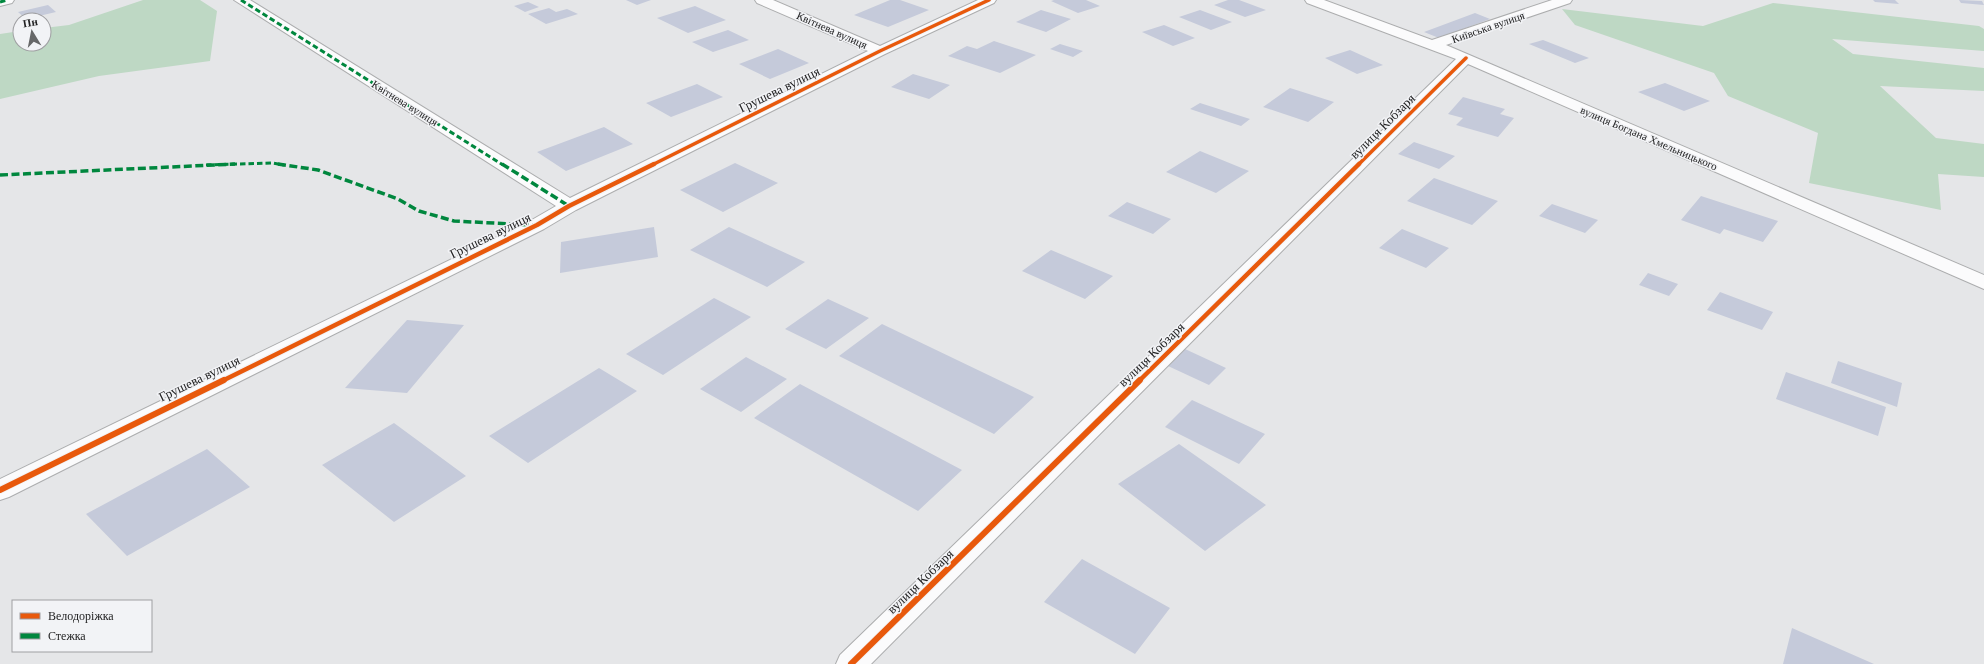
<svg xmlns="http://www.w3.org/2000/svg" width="1984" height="664" font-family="Georgia,serif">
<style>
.green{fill:#bed8c4}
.building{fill:#c5cada}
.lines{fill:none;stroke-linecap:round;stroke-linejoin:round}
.minor-casing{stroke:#acadae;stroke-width:2}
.minor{fill:#fbfbfc;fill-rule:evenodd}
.quiet-far1{stroke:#00873e;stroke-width:3;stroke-dasharray:5.5 3;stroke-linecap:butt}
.quiet{stroke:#00873e;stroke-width:3.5;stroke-dasharray:8 3.5;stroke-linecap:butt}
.cycleway-far2-casing{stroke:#f2f3f6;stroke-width:5.5}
.cycleway-far1-casing{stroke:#f2f3f6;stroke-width:7}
.cycleway-casing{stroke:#f2f3f6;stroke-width:8}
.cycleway-far2{stroke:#e8590c;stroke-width:3.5}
.cycleway-far1{stroke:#e8590c;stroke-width:4.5}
.cycleway{stroke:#e8590c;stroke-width:6}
.labels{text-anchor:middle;stroke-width:3;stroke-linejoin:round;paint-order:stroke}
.far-street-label{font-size:11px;fill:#222223;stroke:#f2f3f6}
.street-label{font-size:13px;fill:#222223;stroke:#f2f3f6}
</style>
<rect width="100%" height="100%" fill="#e5e6e8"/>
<path class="green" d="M143 0H200L217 11 210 61 99 76 0 99V34L20 31V44H44V28L69 25Z
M1773 3 1979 26 1984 29V51L1832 39 1853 54 1984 68V91L1880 86 1936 138 1984 144V177L1938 174 1941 210 1809 183 1818 133 1728 96 1714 73 1575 25 1562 9 1703 26Z"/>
<path class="building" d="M626 0H651L637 5Z
M890 0H900L929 10 888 27 854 15Z
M1054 0H1086L1100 6 1078 13 1051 1Z
M1228 0H1239L1266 10 1245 17 1214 5Z
M1873 0H1895L1899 4 1875 2Z
M1959 0 1982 1 1984 5 1961 3Z
M528 2 539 7 525 12 514 6Z
M48 5 56 12 26 19 18 12Z
M695 6 726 20 688 33 657 18Z
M549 8 556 12 567 9 578 14 546 24 528 14Z
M1041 10 1071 19 1046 32 1016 22Z
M1200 10 1232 22 1211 30 1179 17Z
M1475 13 1490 19 1439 38 1424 32Z
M1164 25 1195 38 1173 46 1142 32Z
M728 30 749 40 713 52 692 42Z
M1543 40 1589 58 1575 63 1529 44Z
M994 41 1036 55 1000 73 948 56 967 46 977 49Z
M1060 44 1083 51 1073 57 1050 49Z
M778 49 809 63 770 79 739 64Z
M1350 50 1383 65 1357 74 1325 58Z
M913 74 950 85 929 99 891 87Z
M1665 83 1710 101 1684 111 1638 92Z
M697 84 723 97 671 117 646 103Z
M1290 88 1334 102 1308 122 1263 107Z
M1463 97 1505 109 1500 114 1514 118 1498 137 1456 125 1463 118 1448 114Z
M1200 103 1250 119 1241 126 1190 109Z
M604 127 633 144 566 171 537 152Z
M1414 142 1455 156 1439 169 1398 154Z
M1200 151 1249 171 1216 193 1166 172Z
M735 163 778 183 723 212 680 190Z
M1434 178 1498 201 1472 225 1407 201Z
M1701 196 1778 221 1763 242 1724 229 1720 234 1681 220Z
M1127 202 1171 219 1153 234 1108 216Z
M1552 204 1598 220 1585 233 1539 216Z
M654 227 658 257 560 273 561 242Z
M729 227 805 262 767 287 690 250Z
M1402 229 1449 248 1426 268 1379 248Z
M1051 250 1113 276 1085 299 1022 271Z
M1648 273 1678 284 1669 296 1639 285Z
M1720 292 1773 312 1762 330 1707 310Z
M714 298 751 317 663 375 626 354Z
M828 299 869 318 826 349 785 329Z
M407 320 464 325 407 393 345 388Z
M882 324 1034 397 994 434 839 356Z
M1185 349 1226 368 1209 385 1168 366Z
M746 357 787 379 741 412 700 389Z
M1838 361 1902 383 1897 407 1831 383Z
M599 368 637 391 528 463 489 436Z
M1786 372 1886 407 1878 436 1776 399Z
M800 384 962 470 918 511 754 418Z
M1192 400 1265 434 1239 464 1165 427Z
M394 423 466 476 394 522 322 465Z
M1179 444 1266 505 1205 551 1118 484Z
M207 449 250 487 127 556 86 514Z
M1082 559 1170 608 1135 654 1044 602Z
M1792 628 1874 664H1783Z"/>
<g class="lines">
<defs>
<path id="minor" d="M0 0H14L12 3 0 6Z
M234 0H250L570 198 868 51 757 3 755 0H773L880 46 978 0H996L994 3 885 54 576 210 544 229 9 497 0 500V479L530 221 556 206Z
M1305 0H1324L1432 40 1552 0H1572L1570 3 1446 45 1984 275V289L1468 64 871 664H836L840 655 1456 59 1307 3Z"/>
</defs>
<use href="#minor" class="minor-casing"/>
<use href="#minor" class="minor"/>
<path class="quiet-far1" d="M241 0 503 165
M0 2 7 0
M206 165 273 163 284 165"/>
<path class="quiet" d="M278 164 318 170 398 199 419 211 454 221 533 225
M502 164 569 206
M0 175 235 164"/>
<defs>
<path id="cycleway-far2" d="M652 165 880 51 989 0
M1358 165 1466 58"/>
<path id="cycleway-far1" d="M222 381 537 225 569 206 654 164
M1139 381 1359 164"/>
<path id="cycleway" d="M0 490 224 380
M851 664 1140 380"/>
</defs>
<use href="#cycleway-far2" class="cycleway-far2-casing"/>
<use href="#cycleway-far1" class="cycleway-far1-casing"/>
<use href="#cycleway" class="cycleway-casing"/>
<use href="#cycleway-far2" class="cycleway-far2"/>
<use href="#cycleway-far1" class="cycleway-far1"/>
<use href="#cycleway" class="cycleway"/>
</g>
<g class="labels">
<g class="far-street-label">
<text transform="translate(1488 27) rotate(-19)" y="4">Київська вулиця</text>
<text transform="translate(832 30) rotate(24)" y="4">Квітнева вулиця</text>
<text transform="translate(405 103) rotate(32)" y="4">Квітнева вулиця</text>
<text transform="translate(1649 138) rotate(23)" y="4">вулиця Богдана Хмельницького</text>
</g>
<g class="street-label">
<text transform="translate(779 89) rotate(-26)" y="5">Грушева вулиця</text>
<text transform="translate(1382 126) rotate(-45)" y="5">вулиця Кобзаря</text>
<text transform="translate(490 235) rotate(-26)" y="5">Грушева вулиця</text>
<text transform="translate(1151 354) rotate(-44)" y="5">вулиця Кобзаря</text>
<text transform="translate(199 378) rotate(-26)" y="5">Грушева вулиця</text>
<text transform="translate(920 581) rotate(-44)" y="5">вулиця Кобзаря</text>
</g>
</g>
<rect x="12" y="600" width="140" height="52" fill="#f2f3f6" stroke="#9f9fa2"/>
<rect x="20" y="613" width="20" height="6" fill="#e8590c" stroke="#9f9fa2"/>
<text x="48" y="620" font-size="12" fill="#222223">Велодоріжка</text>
<rect x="20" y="633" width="20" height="6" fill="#00873e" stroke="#9f9fa2"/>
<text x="48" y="640" font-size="12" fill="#222223">Стежка</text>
<g transform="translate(32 32) rotate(350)"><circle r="19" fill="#f2f3f6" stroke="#9f9fa2"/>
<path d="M0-3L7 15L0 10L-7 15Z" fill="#666768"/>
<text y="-6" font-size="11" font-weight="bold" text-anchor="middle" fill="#222223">Пн</text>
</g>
</svg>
